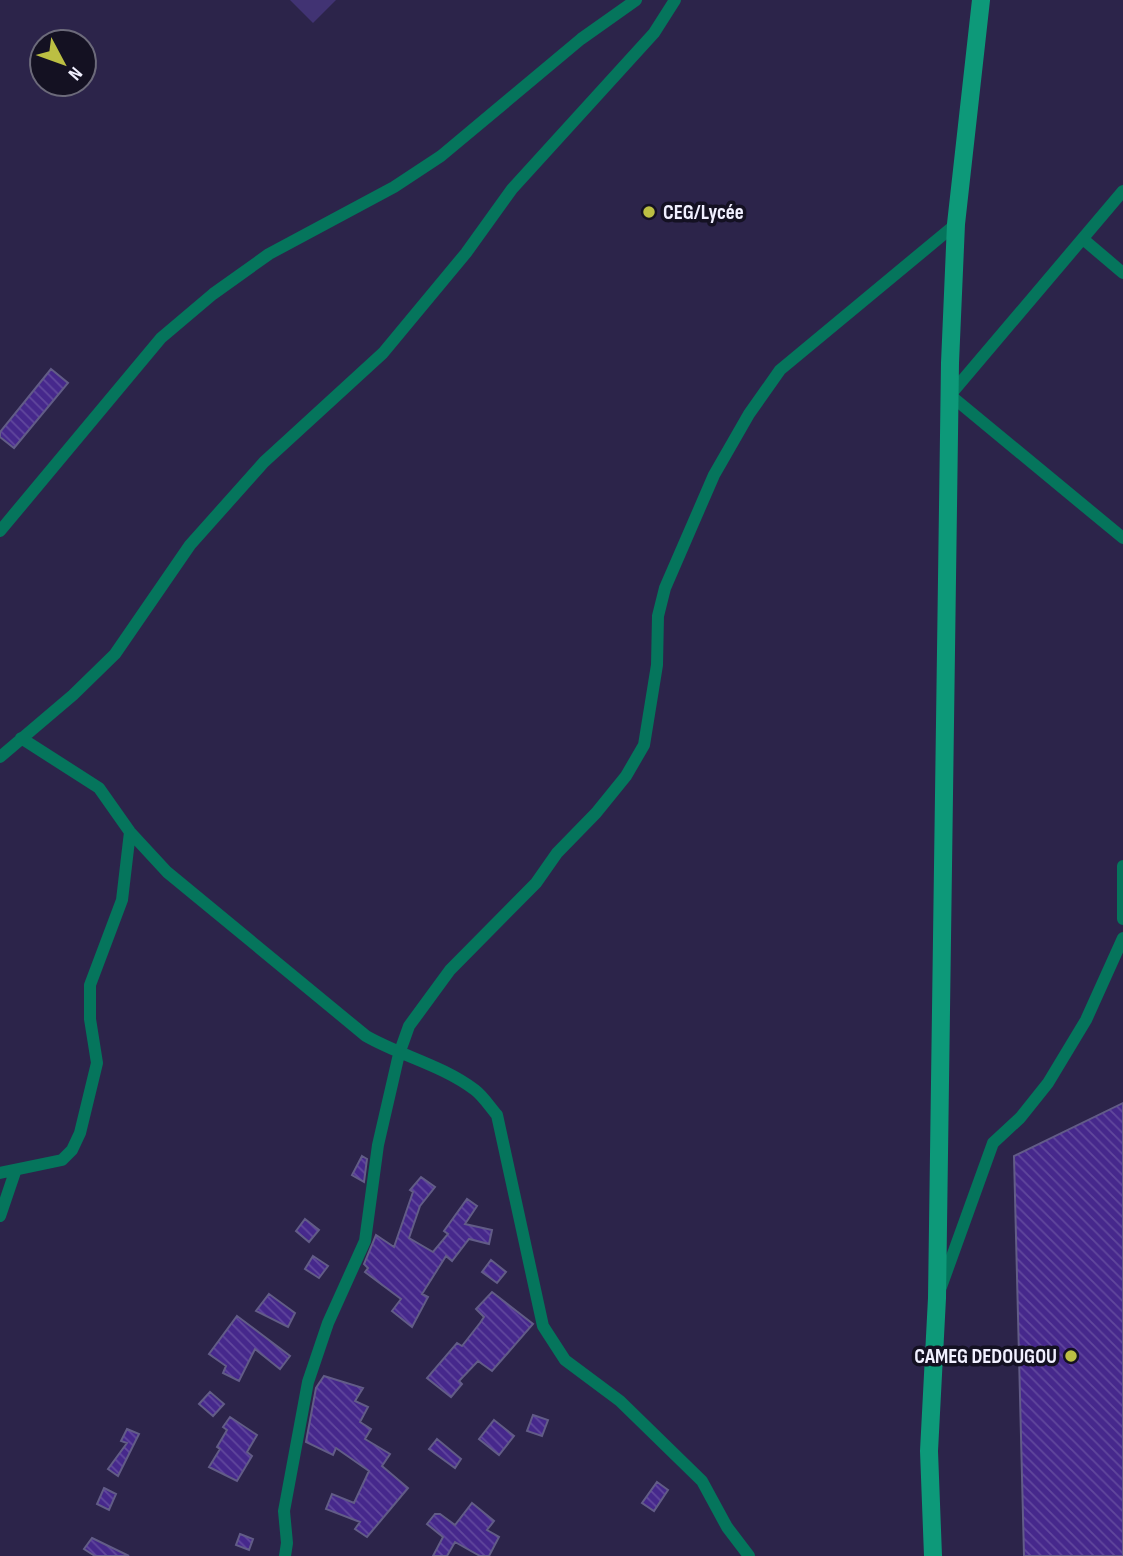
<svg xmlns="http://www.w3.org/2000/svg" width="1123" height="1556" font-family="'Sofia Sans Condensed',sans-serif">
<style>
.green{fill:#413373}
.building{fill:url(#building-back-hatch);stroke:#625c87;stroke-width:2}
.lines{fill:none;stroke-linecap:round;stroke-linejoin:round}
.minor{stroke:#05755c;stroke-width:12}
.secondary{stroke:#0d9979;stroke-width:18}
.poi-dot{fill:#bcbf43;stroke:#141122;stroke-width:2.5}
.labels{text-anchor:middle;stroke-width:7;stroke-linejoin:round;paint-order:stroke}
.poi-label{font-size:21px;font-weight:bold;fill:#f1f0ff;stroke:#141122;text-anchor:start}
</style>
<defs>
<pattern id="building-back-hatch" width="6" height="6" patternUnits="userSpaceOnUse" patternTransform="scale(1.75)"><rect width="6" height="6" fill="#46288c"/><path d="M-1 5l2 2M0 0l6 6M5-1l2 2" fill="none" stroke="#61489d"/></pattern>
</defs>
<rect width="100%" height="100%" fill="#2c244a"/>
<path class="green" d="M290 0H336L313 23Z"/>
<path class="building" d="M51 369 68 383 14 448 0 437V432Z
M1123 1103V1556H1024L1014 1156Z
M362 1156 367 1159 364 1182 352 1175Z
M421 1177 435 1187 420 1206 409 1238 433 1252 448 1234 444 1231 467 1199 477 1206 465 1224 492 1230 489 1244 469 1239 452 1261 446 1256 422 1294 428 1297 412 1327 392 1311 401 1299 365 1272 368 1268 364 1264 376 1235 394 1247 413 1192 410 1190Z
M305 1219 319 1230 309 1242 296 1231Z
M313 1256 328 1266 319 1278 305 1269Z
M491 1260 506 1272 497 1283 482 1272Z
M492 1292 533 1324 492 1371 478 1361 459 1381 462 1384 451 1397 427 1378 457 1343 462 1346 480 1323 484 1317 476 1309Z
M269 1294 295 1313 288 1327 256 1311Z
M237 1316 290 1356 280 1369 255 1349 239 1381 223 1373 226 1366 209 1354Z
M324 1376 363 1388 355 1401 368 1407 360 1422 371 1429 365 1439 390 1454 382 1466 408 1488 367 1537 355 1529 360 1522 326 1509 332 1494 354 1503 369 1471 336 1448 333 1455 306 1442 316 1388Z
M210 1392 224 1404 213 1416 199 1404Z
M533 1415 548 1420 542 1436 527 1431Z
M230 1417 257 1435 247 1452 252 1456 237 1481 209 1467 220 1449 217 1447 227 1430 223 1427Z
M494 1420 514 1436 499 1455 479 1439Z
M127 1429 139 1434 118 1476 108 1469 127 1443 121 1441Z
M437 1439 461 1459 455 1468 429 1449Z
M657 1482 668 1490 654 1511 642 1503Z
M104 1488 116 1494 109 1510 97 1504Z
M472 1503 494 1521 487 1530 499 1537 489 1556H480L455 1542 447 1556H433L443 1537 427 1524 435 1514H440L455 1525Z
M240 1534 253 1539 249 1550 236 1545Z
M92 1538 129 1556H95L84 1549Z"/>
<g class="lines">
<path class="minor" d="M1123 191 950 395 1123 538
M1083 239 1123 273
M0 531 161 338 213 294 269 254 394 187 441 156 581 39 636 0
M21 738 99 788 130 832 167 872 366 1036C401 1056 442 1065 475 1090 483 1096 490 1107 497 1115L543 1326 565 1360 620 1401 702 1481 727 1527 749 1556
M0 757 73 695 115 654 190 545 264 462 383 353 466 253 512 189 654 33 675 0
M1123 866V919
M0 1173 62 1160 72 1150 80 1133 97 1063 90 1019V985L122 900 130 832
M0 1216 15 1172
M941 1287 993 1143 1020 1118 1048 1083 1086 1020 1123 938
M285 1556 287 1543 284 1511 308 1382 328 1323 365 1241 378 1145 399 1054 409 1026 450 970 536 883 557 853 596 813 626 776 644 745 657 665 658 616 665 588 714 475 749 414 780 370 956 224"/>
<path class="secondary" d="M933 1556 929 1451 937 1298 950 363 956 224 981 0"/>
</g>
<g class="poi-dot">
<circle cx="649" cy="212" r="7"/>
<circle cx="1071" cy="1356" r="7"/>
</g>
<g class="labels">
<g class="poi-label">
<text x="663" y="219">CEG/Lycée</text>
<text x="1057" y="1363" text-anchor="end">CAMEG DEDOUGOU</text>
</g>
</g>
<g transform="translate(63 63) rotate(131)"><circle r="33" fill="#141122" stroke="#6c6a7a" stroke-width="2"/>
<path d="M0-5L12 26L0 18L-12 26Z" fill="#bcbf43"/>
<text y="-10" font-size="19" font-weight="bold" text-anchor="middle" fill="#f1f0ff">N</text>
</g>
</svg>
